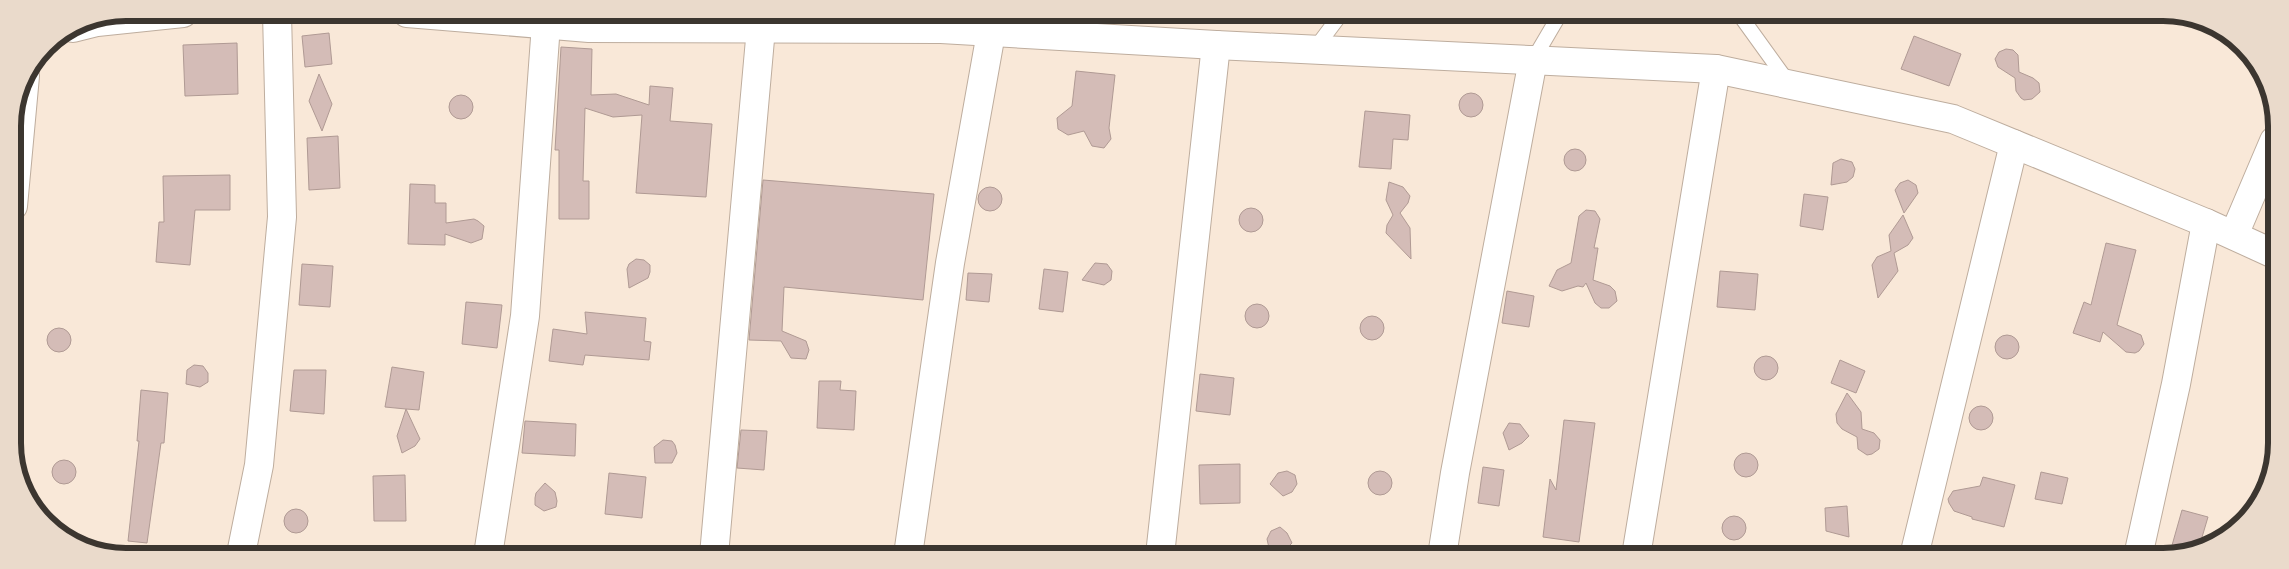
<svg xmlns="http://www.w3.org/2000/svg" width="2289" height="569" font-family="Rubik,sans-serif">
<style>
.building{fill:#d4bcb7;stroke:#b09a94}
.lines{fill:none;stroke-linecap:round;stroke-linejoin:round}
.lane-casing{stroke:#bead9e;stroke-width:16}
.street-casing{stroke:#bead9e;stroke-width:30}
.secondary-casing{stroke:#bead9e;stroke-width:30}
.lane{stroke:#fff;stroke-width:14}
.street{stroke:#fff;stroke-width:28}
.secondary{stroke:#fff;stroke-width:28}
.rim{fill:none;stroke:#3c3630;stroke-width:6}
</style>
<rect width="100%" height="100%" fill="#f9e8d8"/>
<path class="building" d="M329 33 332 64 305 67 302 36Z
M1914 36 1961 54 1949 86 1901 69Z
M237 43 238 94 185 96 183 45Z
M561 47 592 49 591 95 616 94 649 105 650 86 673 88 670 121 712 124 706 197 636 193 642 115 613 117 585 108 583 181H589V219H559V150H555Z
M2006 49 2013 50 2018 55 2019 72 2033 78 2039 83 2040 92 2032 99 2024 100 2021 98 2016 91 2015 78 1998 67 1995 59 1999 52Z
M1076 71 1115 75 1109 128 1111 139 1104 148 1092 146 1084 131 1068 135 1058 129 1057 118 1072 106Z
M319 74 332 104 322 131 309 101Z
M1459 105a12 12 0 1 1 24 0a12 12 0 1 1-24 0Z
M449 107a12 12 0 1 1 24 0a12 12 0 1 1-24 0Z
M1365 111 1410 115 1408 140 1393 139 1391 169 1359 167Z
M338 136 340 188 309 190 307 138Z
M1564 160a11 11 0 1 1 22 0a11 11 0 1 1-22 0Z
M1841 159 1852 162 1855 169 1853 177 1847 182 1831 185 1833 163Z
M230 175V210H195L190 265 156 262 159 222H164L163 176Z
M763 180 934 194 923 300 784 287 782 331 806 341 809 350 806 359 791 358 781 341 749 340Z
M1908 180 1916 185 1918 193 1904 213 1895 190 1900 183Z
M1389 182 1403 187 1410 196 1408 203 1400 213 1410 228 1411 259 1386 233 1387 225 1393 215 1386 200Z
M410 184 435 185V203H446V223L474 219 478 221 484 226 482 239 471 243 445 234V245L408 244Z
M978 199a12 12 0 1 1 24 0a12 12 0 1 1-24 0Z
M1804 194 1828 197 1823 230 1800 226Z
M1239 220a12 12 0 1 1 24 0a12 12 0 1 1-24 0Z
M1586 210 1595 211 1600 219 1594 248H1598L1593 280 1610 286 1615 291 1617 301 1609 308H1601L1595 303 1586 283 1583 287 1578 286 1562 291 1549 286 1557 270 1571 263 1579 216Z
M1903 215 1913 238 1908 245 1894 253 1898 271 1878 298 1872 265 1877 257 1891 251 1889 235Z
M2106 243 2136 250 2117 325 2141 335 2144 344 2139 351 2135 353 2126 352 2103 332 2100 342 2073 333 2084 302 2091 305Z
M636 259 644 260 650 265V272L648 278 629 288 627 269 629 264Z
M1095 263 1107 264 1112 271 1111 280 1104 285 1082 280Z
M302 264 333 266 330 307 299 305Z
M1044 269 1068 272 1063 312 1039 309Z
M1720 271 1758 274 1755 310 1717 307Z
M968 273 992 274 989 302 966 300Z
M1507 291 1534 296 1529 327 1502 323Z
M466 302 502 305 497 348 462 344Z
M1245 316a12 12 0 1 1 24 0a12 12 0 1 1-24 0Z
M585 312 646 318 644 341 651 342 649 360 585 355 583 365 549 361 553 329 587 334Z
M1360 328a12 12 0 1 1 24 0a12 12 0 1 1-24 0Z
M47 340a12 12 0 1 1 24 0a12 12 0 1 1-24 0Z
M1995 347a12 12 0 1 1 24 0a12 12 0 1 1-24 0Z
M1754 368a12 12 0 1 1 24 0a12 12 0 1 1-24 0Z
M1840 360 1865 371 1856 393 1831 383Z
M194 365 203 366 208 373V382L200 387 186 384 187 370Z
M392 367 424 372 419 410 406 409 420 439 415 446 402 453 397 436 406 409 385 407Z
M294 370H326L324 414 290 411Z
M1200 374 1234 378 1230 415 1196 411Z
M819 381H841L840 390 856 391 854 430 817 428Z
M141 390 168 393 164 443H161L147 543 128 541 139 441H137Z
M1847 393 1861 412 1862 429 1874 433 1880 440 1879 449 1872 454 1867 455 1858 449 1857 437 1842 429 1837 423 1836 414Z
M1969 418a12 12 0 1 1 24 0a12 12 0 1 1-24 0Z
M1564 420 1595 423 1579 542 1543 537 1550 479 1556 490Z
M525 421 576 424 575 456 522 453Z
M1509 423 1520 424 1529 436 1522 443 1509 450 1503 433Z
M741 430 767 431 764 470 737 468Z
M663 440 672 441 675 445 677 453 672 463H655L654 447Z
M1734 465a12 12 0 1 1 24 0a12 12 0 1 1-24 0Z
M52 472a12 12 0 1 1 24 0a12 12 0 1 1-24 0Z
M1240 464V503L1200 504 1199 465Z
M1483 467 1504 470 1499 506 1478 503Z
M1287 471 1295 475 1297 484 1292 492 1283 496 1270 484 1278 473Z
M1368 483a12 12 0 1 1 24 0a12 12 0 1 1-24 0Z
M2041 472 2068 478 2062 504 2035 499Z
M609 473 646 477 642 518 605 514Z
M405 475 406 521H374L373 476Z
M1983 477 2015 485 2004 527 1972 519V517L1954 511 1949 503 1948 499 1953 491 1980 486Z
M545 483 555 492 557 501 556 507 544 511 535 505V498L536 493Z
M1847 506 1849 537 1826 531 1825 508Z
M284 521a12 12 0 1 1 24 0a12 12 0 1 1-24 0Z
M2182 510 2208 517 2200 544 2169 556Z
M1722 528a12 12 0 1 1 24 0a12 12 0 1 1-24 0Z
M1280 527 1287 533 1292 543 1285 550 1277 552 1269 548 1267 539 1271 531Z"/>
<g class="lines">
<defs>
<path id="lane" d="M1739 14 1788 82
M1314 50 1341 14
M1533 60 1560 14"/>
<path id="street" d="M13 206 25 76
M241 554 259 465 282 217 277 13
M488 555 525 316 546 24
M714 555 761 28
M908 555 950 263 991 33
M1160 555 1216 45
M1442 556 1455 473 1533 60
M1636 556 1716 69
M1914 556 2014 144
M2138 556 2176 384 2206 223"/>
<path id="secondary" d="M407 13 589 28 941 29 1216 45 1716 69 1953 119 2206 223 2274 254
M73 28 97 22 183 13
M2234 235 2274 141"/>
</defs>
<use href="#lane" class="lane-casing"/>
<use href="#street" class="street-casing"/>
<use href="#secondary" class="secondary-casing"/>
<use href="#lane" class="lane"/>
<use href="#street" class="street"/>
<use href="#secondary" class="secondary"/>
</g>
<path d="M0 0H2289V569H0ZM126 21H2163A105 105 0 0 1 2268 126V443A105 105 0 0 1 2163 548H126A105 105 0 0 1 21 443V126A105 105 0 0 1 126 21Z" fill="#eadacb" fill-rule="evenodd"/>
<path class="rim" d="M126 21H2163A105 105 0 0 1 2268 126V443A105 105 0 0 1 2163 548H126A105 105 0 0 1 21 443V126A105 105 0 0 1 126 21Z"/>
</svg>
